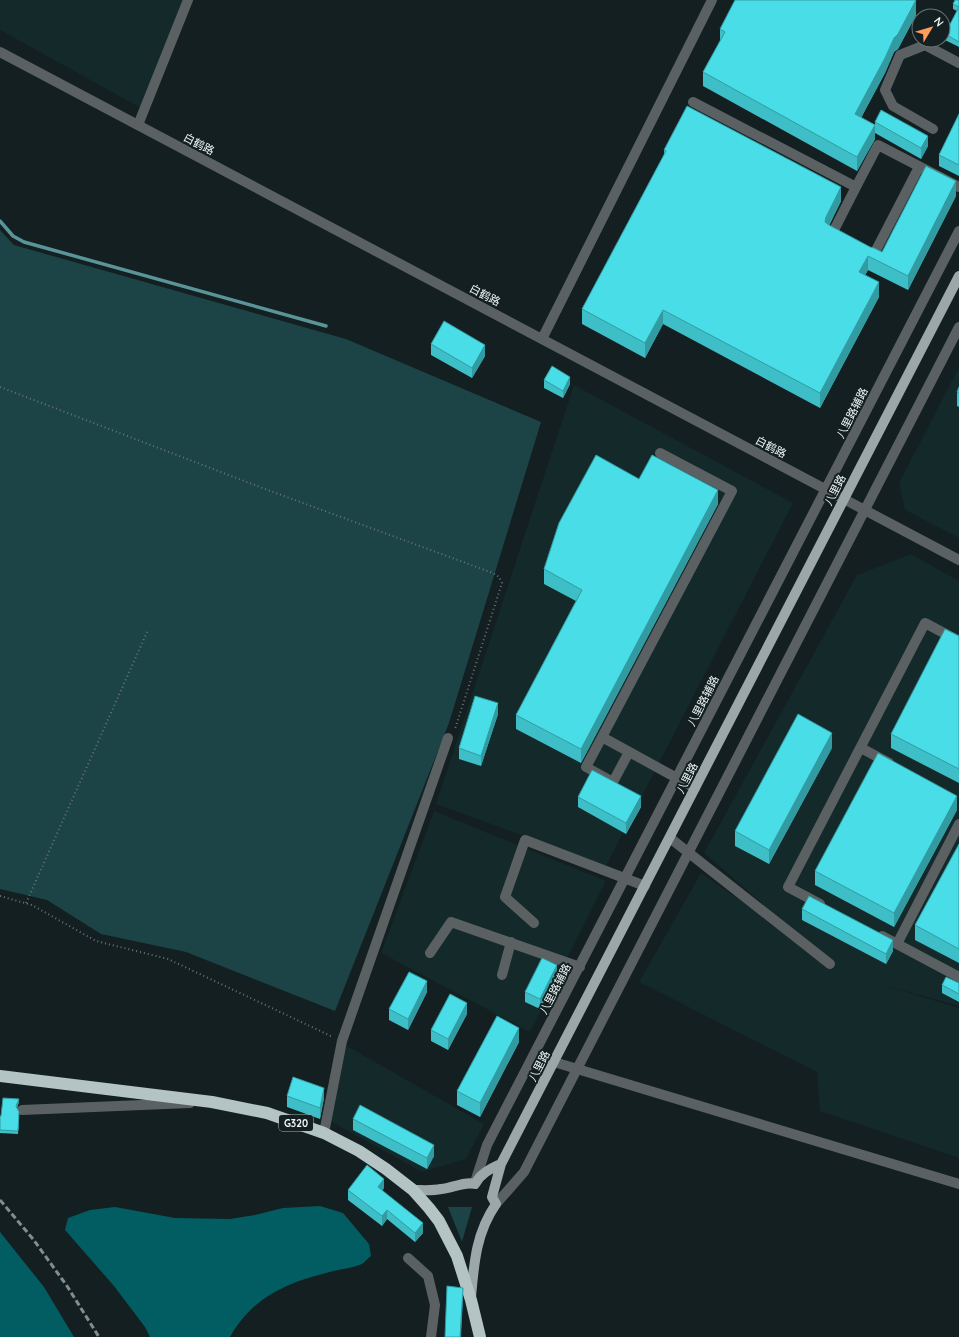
<svg xmlns="http://www.w3.org/2000/svg" width="959" height="1337" font-family="Quicksand,'Noto Sans SC',sans-serif">
<style>
.built{fill:#14292a}
.green{fill:#1c4346}
.forest{fill:#025d63}
.lines{fill:none;stroke-linecap:round;stroke-linejoin:round}
.stream{stroke:#599498;stroke-width:3.5}
.path{stroke:#697374;stroke-width:2;stroke-dasharray:1 3;stroke-linecap:butt}
.minor{stroke:#5b6162;stroke-width:10}
.major{stroke:#9ba7a8;stroke-width:10}
.highway{stroke:#b4c3c4;stroke-width:12}
.rail{stroke:#838d8e;stroke-width:3;stroke-dasharray:6 3;stroke-linecap:butt}
.wall{fill:#3ebec7}
.shaded-wall{fill:#329ba2}
.building{fill:#48dde7;stroke:#329ba2}
.labels{text-anchor:middle;stroke-width:4;stroke-linejoin:round;paint-order:stroke}
.shield{fill:#131f20;stroke:#acb6b6;stroke-width:1}
.shield-label{font-size:10px;font-weight:bold;fill:#eef6f6}
.street-label{font-size:11px;fill:#eef6f6;stroke:#131f20}
</style>
<rect width="100%" height="100%" fill="#131f20"/>
<path class="built" d="M0 0H192L148 112 0 30Z
M959 367V538L905 510 899 483Z
M574 385 793 503 606 866 436 804Z
M911 554 959 581V1006L884 985 959 1008V1158L820 1111 817 1072 639 982 701 873 833 965 704 853 857 575Z
M434 811 606 881 530 1032 381 953Z
M347 1046 484 1124 466 1159 422 1172 330 1121 341 1060Z"/>
<path class="green" d="M0 230 14 245 346 339 541 422 449 723 335 1011 186 952 101 934 47 900 0 889Z
M448 1207H472L462 1242Z"/>
<path class="forest" d="M320 1206 343 1213 369 1244 371 1256C368 1258 365 1262 362 1264 353 1268 335 1270 326 1273 285 1283 251 1299 230 1337H150L145 1327 114 1286 65 1230 68 1218 90 1210 115 1207 175 1218 230 1219 255 1215 283 1208Z
M0 1232 44 1287 74 1337H0Z"/>
<g class="lines">
<path class="stream" d="M0 221 13 236 24 242 326 326"/>
<path class="path" d="M0 387 265 489 493 573 499 577 502 583 455 729
M0 896 32 905 96 941 168 959 333 1037
M26 903 148 630"/>
<path class="minor" d="M0 52 959 560
M693 102 856 187 878 145 959 187
M138 125 188 0
M933 129 893 106 885 90 900 55 925 45 959 63
M838 237 832 234 856 187
M868 253 873 256 919 167
M542 339 712 0
M660 453 732 491 602 737 695 788
M602 737 586 767 613 782 629 752
M861 748 889 763
M670 838 830 964
M820 904 788 887 925 623 959 641
M534 923 505 897 525 840 645 886
M882 936 897 944 959 824
M897 944 959 977
M430 953 451 922 580 967
M502 975 511 942
M554 1062 959 1184
M22 1110 190 1103
M324 1133 342 1041 448 738
M475 1182 487 1145 959 231
M496 1204 524 1172 959 327
M408 1258 428 1276 435 1305 431 1337"/>
<path class="major" d="M413 1190C422 1190 432 1191 441 1189 453 1188 464 1181 475 1184 481 1173 490 1169 501 1164
M471 1297C474 1263 476 1233 496 1204L492 1197 501 1164 959 276"/>
<path class="highway" d="M0 1076 212 1102 267 1113 324 1133 359 1151 386 1169 413 1190 429 1208 439 1221 457 1256 471 1300 480 1337"/>
<path class="rail" d="M0 1200 33 1239 67 1286 99 1337"/>
</g>
<path class="wall" d="M959 0V47L945 40V34L957 11 953 9V4Z
M916 15 898 49 894 52 885 73 861 118 875 125V122L928 146 921 159 875 133V139L857 171 703 86V72L720 41V29Z
M959 114V176L939 166V155Z
M664 150 841 201 829 226 870 247 882 252 956 196 908 290 868 270 865 275 879 297 820 408 663 324 645 358 582 324V309L664 155Z
M431 344 485 356 472 378 431 355Z
M544 380 570 384 563 398 544 388Z
M959 387V407L957 406V392Z
M639 479 718 504 581 763 516 729V715L576 601 544 584V569Z
M959 636V783L891 748V734Z
M498 714 481 766 459 759V748Z
M832 748 769 864 735 846V831Z
M578 797 641 807 626 834 578 807Z
M957 810 894 927 815 885V871Z
M959 844V963L915 940V925Z
M802 909 893 951 886 964 802 920Z
M557 975 540 1009 525 1002V992Z
M959 983V1002L942 993V985Z
M427 992 408 1030 389 1020V1009Z
M467 1014 448 1050 431 1041V1030Z
M519 1042 480 1117 457 1105V1091Z
M287 1096 324 1098 320 1119 287 1107Z
M19 1102 17 1108 19 1112 18 1134 0 1133V1116H1Z
M353 1119 434 1156 427 1169 353 1130Z
M384 1188 382 1190 423 1233 415 1242 387 1219 382 1226 348 1200V1190Z"/>
<path class="shaded-wall" d="M916 0V15L898 49 894 52 885 73 855 129V114L894 38Z
M875 125V139L857 171V157Z
M928 136V146L921 159V148Z
M956 181V196L908 290V276Z
M841 187V201L826 231 825 222 826 217Z
M868 256V270L859 286V272Z
M879 282V297L820 408V393Z
M663 310V324L645 358V343Z
M485 345V356L472 378V368Z
M570 377V384L563 398V391Z
M718 490V504L581 763V749Z
M498 703V714L481 766V756Z
M832 733V748L769 864V850Z
M641 796V807L626 834V823Z
M957 796V810L894 927V913Z
M893 940V951L886 964V954Z
M557 965V975L540 1009V999Z
M427 981V992L408 1030V1019Z
M467 1003V1014L448 1050V1039Z
M519 1028V1042L480 1117V1103Z
M324 1088V1098L320 1119V1108Z
M19 1099V1102L16 1110V1106Z
M434 1145V1156L427 1169V1158Z
M384 1179V1188L378 1196V1187Z
M387 1210V1219L382 1226V1216Z
M423 1223V1233L415 1242V1233Z
M463 1288V1299L461 1337H460Z"/>
<path class="building" d="M735 0H916L898 34 894 38 885 58 855 114 875 125 857 157 703 72 725 32 720 29Z
M955 0H959V7L953 4Z
M959 7V42L945 34Z
M687 106 841 187 826 217 825 222 829 225 870 247 874 248 882 252 926 166 956 181 908 276 868 256 859 272 879 282 820 393 663 310 645 343 582 309 666 151 664 150Z
M881 110 928 136 921 148 875 122Z
M959 114V165L939 155Z
M444 321 485 345 472 368 431 344Z
M552 366 570 377 563 391 544 380Z
M959 387V393L957 392Z
M596 455 639 479 652 455 718 490 581 749 516 715 582 590 544 569 559 523Z
M945 629 959 636V769L891 734Z
M475 696 498 703 481 756 459 748Z
M798 714 832 733 769 850 735 831Z
M878 753 957 796 894 913 815 871Z
M592 770 641 796 626 823 578 797Z
M959 844V949L915 925Z
M809 896 893 940 886 954 802 909Z
M542 958 557 965 540 999 525 992Z
M409 972 427 981 408 1019 389 1009Z
M946 977 959 983V994L942 985Z
M450 994 467 1003 448 1039 431 1030Z
M497 1016 519 1028 480 1103 457 1091Z
M293 1077 324 1088 320 1108 287 1096Z
M3 1098 19 1099 16 1106 19 1112 18 1131 0 1130V1116H1Z
M360 1105 434 1145 427 1158 353 1119Z
M367 1165 384 1179 378 1187 423 1223 415 1233 387 1210 382 1216 348 1190Z
M447 1286 463 1288 460 1337H445Z"/>
<g class="labels">
<rect class="shield" x="279" y="1115" width="34" height="16" rx="3"/>
<g class="shield-label">
<text x="296" y="1127">G320</text>
</g>
<g class="street-label">
<text transform="translate(199 144) rotate(28)" y="4">白鹤路</text>
<text transform="translate(485 295) rotate(28)" y="4">白鹤路</text>
<text transform="translate(852 413) rotate(-63)" y="4">八里路辅路</text>
<text transform="translate(771 447) rotate(28)" y="4">白鹤路</text>
<text transform="translate(835 490) rotate(-63)" y="4">八里路</text>
<text transform="translate(703 701) rotate(-63)" y="4">八里路辅路</text>
<text transform="translate(687 778) rotate(-63)" y="4">八里路</text>
<text transform="translate(555 989) rotate(-63)" y="4">八里路辅路</text>
<text transform="translate(539 1066) rotate(-63)" y="4">八里路</text>
</g>
</g>
<g transform="translate(931 28) rotate(52)"><circle r="19" fill="#131f20" stroke="#6b7576"/>
<path d="M0-3L7 15L0 10L-7 15Z" fill="#ff9b5b"/>
<text y="-6" font-size="11" font-weight="bold" text-anchor="middle" fill="#eef6f6">N</text>
</g>
</svg>
